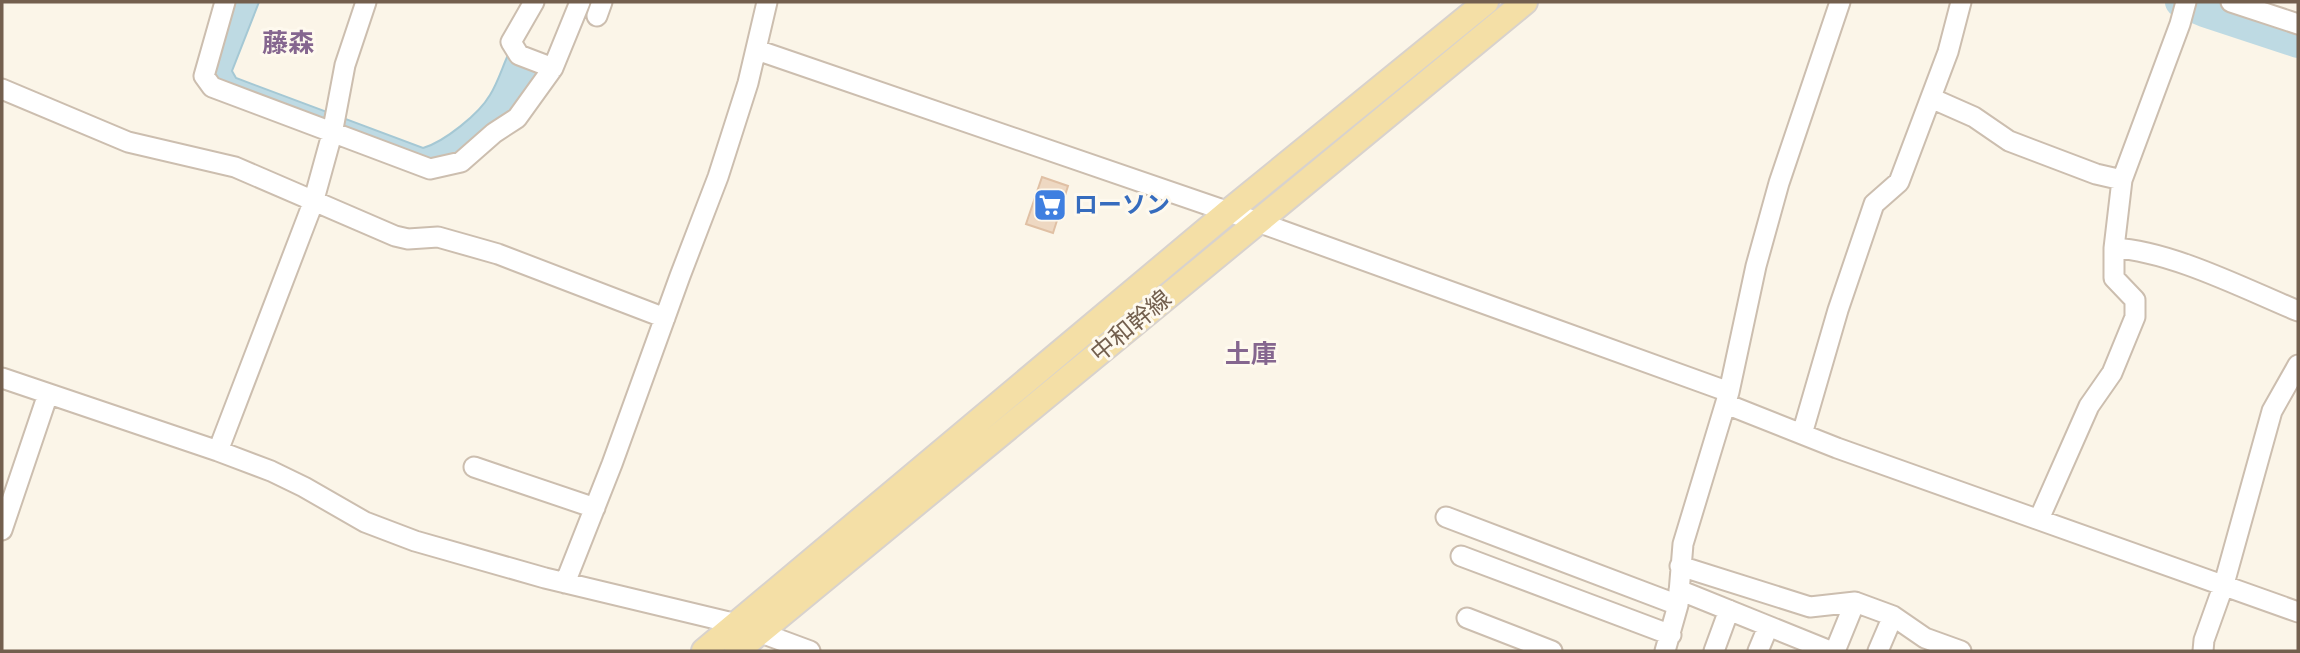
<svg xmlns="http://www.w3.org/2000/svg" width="2300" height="653" font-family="'Work Sans','Noto Sans JP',sans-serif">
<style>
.water{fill:#bedae3;stroke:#a5c8d4;stroke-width:2}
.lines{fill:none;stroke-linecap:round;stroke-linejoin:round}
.river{stroke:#bedae3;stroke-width:30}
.building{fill:#eed8c2;stroke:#e0c0a4;stroke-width:2}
.minor-casing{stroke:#ccbeaf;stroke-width:23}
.major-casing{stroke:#d8d2cd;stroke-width:28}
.minor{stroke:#fff;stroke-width:19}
.major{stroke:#f4dfa6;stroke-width:24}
.labels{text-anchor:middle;stroke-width:6;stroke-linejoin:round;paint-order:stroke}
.shop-label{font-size:24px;font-weight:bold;fill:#366cbe;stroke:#fef9ee;text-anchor:start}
.street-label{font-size:24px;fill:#735f4e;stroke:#fef9ee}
.neighbourhood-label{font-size:26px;font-weight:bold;fill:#85668f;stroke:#fef9ee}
</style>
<rect width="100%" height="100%" fill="#fbf5e8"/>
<path class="water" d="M234 2H259L232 71 236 78 423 148C444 142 479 114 490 95 498 82 502 68 508 55L540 70 513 117 465 154 435 162 219 83 214 72Z"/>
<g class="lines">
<path class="river" d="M2180 2 2204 12 2298 43"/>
</g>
<path class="building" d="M1042 177 1068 186 1053 233 1026 224Z"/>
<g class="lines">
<defs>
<path id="minor" d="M225 2 204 76 212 87 430 169 461 162 494 133 517 118 553 68 580 2
M534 2 511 42 519 55 553 68
M2231 2 2298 24
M597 16 602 2
M757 50 1258 222 1729 392
M2 89 128 142 235 167 395 236 408 239 438 237 498 254 665 318
M1931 98 1974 117 2009 141 2096 174 2122 180
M2114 248C2171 251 2245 289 2298 311
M2 378 218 451 271 471 304 487 365 522 415 541 545 578 737 624 810 651
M1726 404 1837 448 2298 612
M1802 434 1838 310 1874 204 1899 182 1948 52 1961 2
M218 451 313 203 332 134 345 65 366 2
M474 467 595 508
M1446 517 1678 605
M2039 519 2089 406 2112 373 2135 317V300L2114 278V248L2122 180 2180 24 2186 2
M2 530 48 394
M1461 556 1671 635
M1680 566 1810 607 1855 602 1893 616 1925 638 1961 651
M565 583 612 464 680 276 718 177 748 83 767 2
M1679 590 1830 651
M1467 618 1552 651
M1665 651 1678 605 1683 544 1729 392 1756 266 1779 183 1840 2
M1714 651 1729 610
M1758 651 1768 627
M1835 651 1855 602
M1878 651 1893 616
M2203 651 2204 640 2224 584 2272 411 2298 365"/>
<path id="major" d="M704 651 1228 212 1486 2
M737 651 1525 2"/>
</defs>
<use href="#minor" class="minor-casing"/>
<use href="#major" class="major-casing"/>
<use href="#minor" class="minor"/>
<use href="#major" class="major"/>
</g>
<defs>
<symbol id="supermarket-square" viewBox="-11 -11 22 22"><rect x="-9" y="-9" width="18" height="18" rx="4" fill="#3f7fe0" stroke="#fef9ee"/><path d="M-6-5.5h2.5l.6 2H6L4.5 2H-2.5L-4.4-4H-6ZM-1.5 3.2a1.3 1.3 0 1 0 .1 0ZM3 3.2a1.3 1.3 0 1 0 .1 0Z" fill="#fff"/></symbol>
</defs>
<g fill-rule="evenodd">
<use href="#supermarket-square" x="1031" y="186" width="38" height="38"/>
</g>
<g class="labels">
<g class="shop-label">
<text x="1074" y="213">ローソン</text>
</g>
<g class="street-label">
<text transform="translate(1131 326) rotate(-40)" y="8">中和幹線</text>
</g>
<g class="neighbourhood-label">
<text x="288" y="52">藤森</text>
<text x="1251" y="363">土庫</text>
</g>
</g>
<rect width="2300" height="653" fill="none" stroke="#735f4e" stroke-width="7"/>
</svg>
